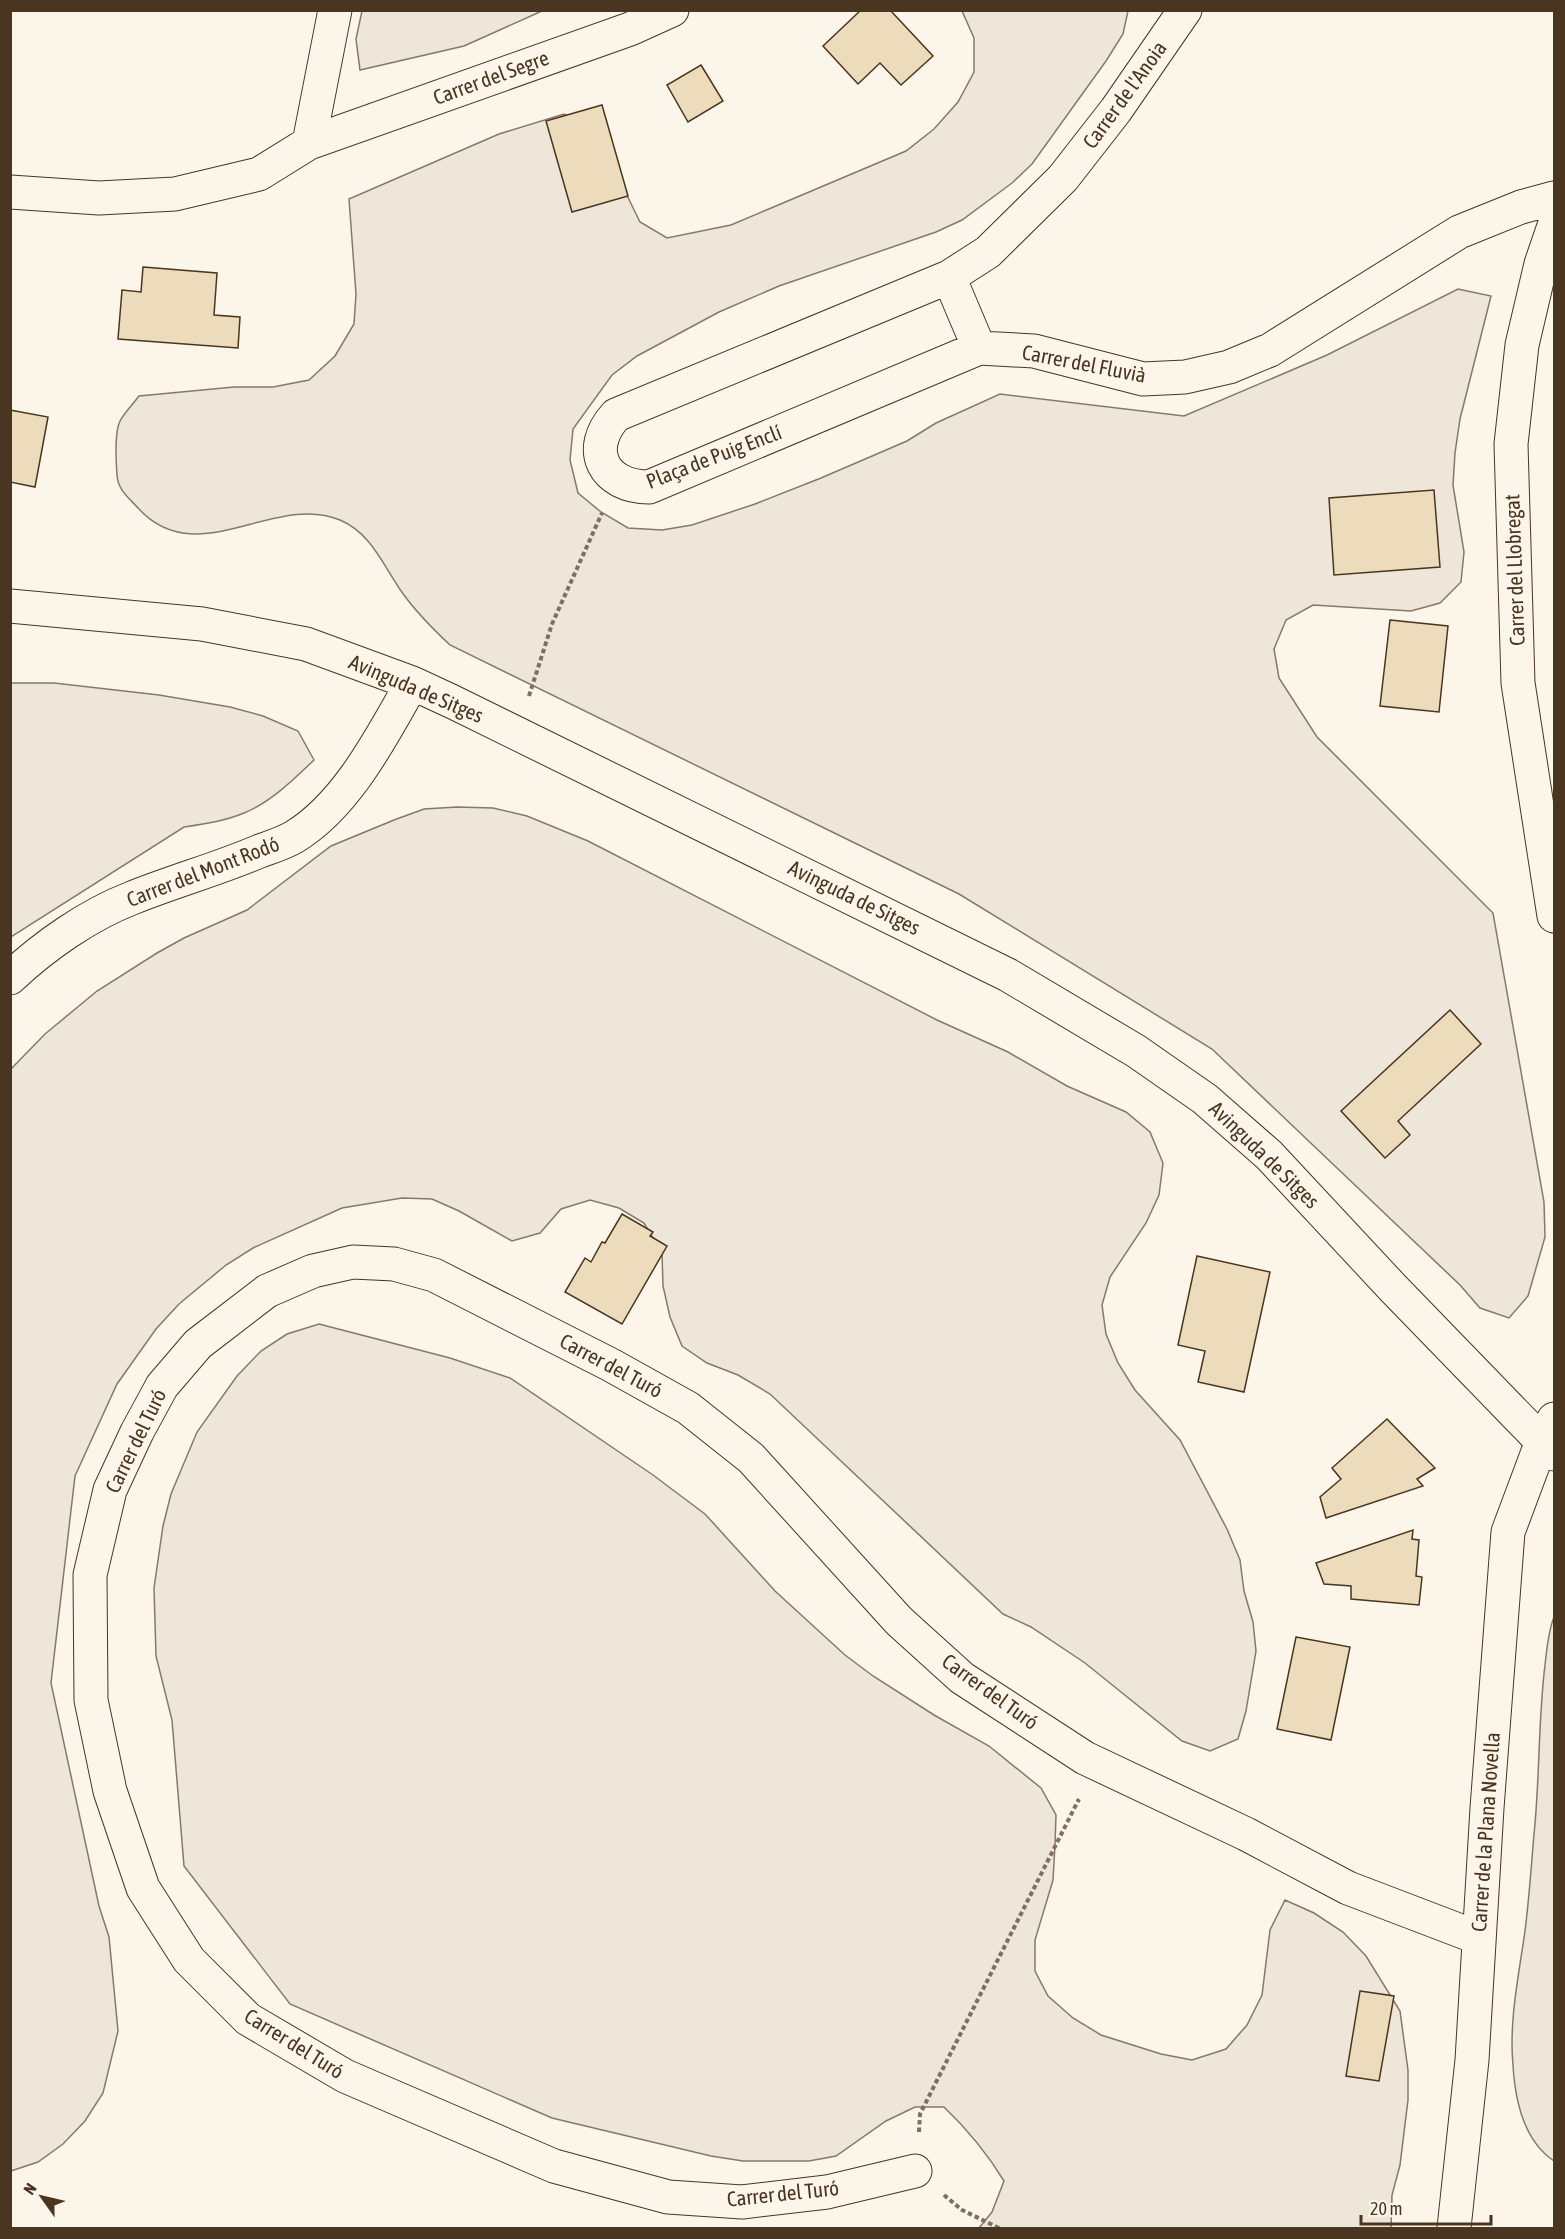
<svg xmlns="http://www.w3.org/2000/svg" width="1565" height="2239" font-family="'Asap Condensed',sans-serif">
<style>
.green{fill:#ede6d9;stroke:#887966;stroke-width:1.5}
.building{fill:#ecdcbc;stroke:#4a3520;stroke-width:1.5}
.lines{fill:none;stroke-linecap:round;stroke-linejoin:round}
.minor-casing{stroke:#4a3520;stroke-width:35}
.path{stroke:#7f6f5c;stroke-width:4;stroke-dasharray:4.5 3;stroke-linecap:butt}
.minor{stroke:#fbf6e9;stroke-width:33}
.labels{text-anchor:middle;stroke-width:4.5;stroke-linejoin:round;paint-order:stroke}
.street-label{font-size:21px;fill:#4a3520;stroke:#fbf6e9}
</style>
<rect width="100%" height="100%" fill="#fbf6e9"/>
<path class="green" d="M362 11V10L542 11 464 46 360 70 356 39Z
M962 11H1128L1123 34 1106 61 1032 164 1012 183 962 220 936 232 779 286 719 312 637 356 612 375 573 429 570 460 578 493 601 512 628 528 662 530 692 525 755 504 821 478 907 441 936 423 1000 394 1184 416 1327 355 1458 289 1491 296 1460 419 1455 453 1453 485 1464 552 1461 582 1440 603 1411 611 1313 605 1286 620 1274 649 1279 678 1317 737 1493 913 1544 1202 1545 1237 1528 1296 1509 1318 1480 1308 1460 1285 1212 1049 959 894 450 645C433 629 417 613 404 595 384 568 373 534 340 520 274 492 197 573 138 508 128 497 118 490 117 475 116 461 114 433 120 421 125 412 133 404 139 396L234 387H273L309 380 335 356 354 324 356 294 349 199 499 134 564 114 594 128 640 222 667 238 731 225 906 151 934 129 958 102 974 72V38Z
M11 683H54L159 695 230 707 263 716 298 731 314 760C293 780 271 802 244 813 225 821 204 824 184 827L11 937Z
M457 807 493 808 527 816 588 841 937 1020 1008 1052 1067 1086 1126 1112 1150 1132 1163 1163 1159 1195 1146 1223 1110 1277 1102 1305 1106 1334 1118 1363 1135 1390 1180 1440 1227 1529 1240 1560 1244 1591 1253 1622 1256 1651 1246 1711 1238 1739 1210 1751 1182 1741 1085 1663 1031 1627 1003 1614 770 1394 738 1375 707 1363 682 1346 670 1317 663 1286 662 1253 644 1223 619 1208 590 1200 561 1209 540 1233 512 1241 459 1211 432 1199 402 1198 342 1208 253 1248 226 1265 179 1304 156 1329 117 1384 75 1476 51 1683 99 1906 109 1937 118 2031 103 2093 85 2121 63 2144 38 2162 11 2171 10 1070 45 1034 97 991 157 953 184 938 247 910 331 846 394 820 424 809Z
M319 1324 450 1358 510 1378 653 1475 705 1514 775 1591 845 1655 873 1676 934 1715 989 1746 1041 1788 1056 1815 1055 1845 1053 1880 1035 1940V1971L1048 1996 1073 2018 1101 2035 1161 2054 1192 2060 1226 2049 1247 2025 1262 1995 1270 1930 1285 1900 1314 1913 1343 1932 1366 1956 1400 2011 1408 2070V2100L1400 2165 1392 2195 1391 2228H979L992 2212 1004 2181C987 2153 968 2130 944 2107H915L886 2121 836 2156 809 2161H743L711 2156 552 2118 290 2004 184 1866 172 1720 156 1656 154 1588 163 1526 171 1494 197 1432 237 1376 261 1351 287 1334Z
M1554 1617V2161C1524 2141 1515 2100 1513 2065 1509 2023 1518 1979 1524 1938 1529 1903 1531 1868 1534 1834 1540 1778 1538 1721 1545 1665 1547 1648 1548 1632 1554 1617Z"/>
<path class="building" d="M861 10H890L933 56 901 85 880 63 858 84 823 46Z
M701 65 723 101 688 122 667 85Z
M602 105 628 196 572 212 546 121Z
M143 267 217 273 214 315 240 317 238 348 118 339 122 290 141 292Z
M10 410 48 417 35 487 10 482Z
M1434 490 1440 567 1334 575 1329 498Z
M1390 620 1448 626 1439 712 1380 706Z
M1450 1010 1481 1044 1398 1121 1410 1135 1385 1158 1341 1111Z
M622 1214 653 1232 650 1236 667 1246 622 1324 565 1292 585 1258 591 1262 602 1242 605 1243Z
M1197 1256 1270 1272 1244 1392 1198 1382 1205 1351 1178 1345Z
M1387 1419 1435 1468 1417 1479 1423 1486 1326 1518 1320 1497 1341 1479 1332 1468Z
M1413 1530 1412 1539 1419 1540 1416 1576 1422 1577 1419 1605 1351 1599V1586L1324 1584 1316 1563Z
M1296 1637 1350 1647 1331 1740 1277 1729Z
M1360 1991 1394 1996 1379 2081 1346 2076Z"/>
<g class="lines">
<defs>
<path id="minor" d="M1185 10 1116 110 1063 178 988 252 949 277 616 415C584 450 604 487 649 487L979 348 1034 351 1143 379 1185 377 1229 367 1270 350 1459 232 1521 207 1554 198
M309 143 335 10
M10 192 99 198 175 194 259 174 309 143 630 29 672 10
M1554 226 1541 264 1522 345 1511 444 1518 683 1554 916
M949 277 979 348
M10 606 202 624 306 644 412 683 453 702 1008 975 1136 1051 1205 1099 1269 1155 1393 1288 1554 1454
M10 978C44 946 88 915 132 898 174 881 218 869 260 851 271 847 284 843 294 837 347 805 382 736 412 683
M915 2171 827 2192 742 2202 668 2197 554 2166 345 2076 248 2019 189 1960 143 1888 110 1791 91 1700 90 1575 110 1490 137 1432 162 1386 198 1344 267 1291 313 1271 353 1262 394 1264 434 1275 611 1365 688 1408 751 1458 899 1621 962 1678 1085 1758 1246 1834 1348 1888 1479 1938
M1454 2228 1472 2060 1487 1808 1508 1532 1542 1441 1554 1419"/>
</defs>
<use href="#minor" class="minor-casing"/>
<path class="path" d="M529 696 552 624 602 513
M919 2132 920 2114 1079 1799
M944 2195 962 2210 999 2228"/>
<use href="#minor" class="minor"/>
</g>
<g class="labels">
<g class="street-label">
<text transform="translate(491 78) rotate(-20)" y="7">Carrer del Segre</text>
<text transform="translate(1125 95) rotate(-54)" y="7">Carrer de l'Anoia</text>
<text transform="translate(1084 364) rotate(11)" y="7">Carrer del Fluvià</text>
<text transform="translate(714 457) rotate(-21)" y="7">Plaça de Puig Enclí</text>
<text transform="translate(1515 570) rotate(-92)" y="7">Carrer del Llobregat</text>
<text transform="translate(416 689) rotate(23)" y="7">Avinguda de Sitges</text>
<text transform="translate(203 872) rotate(-21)" y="7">Carrer del Mont Rodó</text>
<text transform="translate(854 898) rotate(26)" y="7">Avinguda de Sitges</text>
<text transform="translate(1264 1155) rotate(44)" y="7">Avinguda de Sitges</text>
<text transform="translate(611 1366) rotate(28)" y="7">Carrer del Turó</text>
<text transform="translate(136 1441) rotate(-64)" y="7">Carrer del Turó</text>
<text transform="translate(990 1692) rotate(36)" y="7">Carrer del Turó</text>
<text transform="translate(1486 1832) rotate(-86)" y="7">Carrer de la Plana Novella</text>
<text transform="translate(294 2044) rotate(32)" y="7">Carrer del Turó</text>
<text transform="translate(783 2194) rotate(-6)" y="7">Carrer del Turó</text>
</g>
</g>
<rect width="1565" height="2239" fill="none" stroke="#4a3520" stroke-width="24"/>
<g transform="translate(42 2197) rotate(304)" stroke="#fbf6e9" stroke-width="4.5" paint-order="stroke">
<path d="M0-4.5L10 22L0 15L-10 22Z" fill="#4a3520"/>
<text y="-9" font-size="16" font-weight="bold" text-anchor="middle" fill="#4a3520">N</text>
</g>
<path d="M1361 2215v9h130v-9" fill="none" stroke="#4a3520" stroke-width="3"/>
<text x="1370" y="2215" font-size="18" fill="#4a3520" stroke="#fbf6e9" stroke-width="4.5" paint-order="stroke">20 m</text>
</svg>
